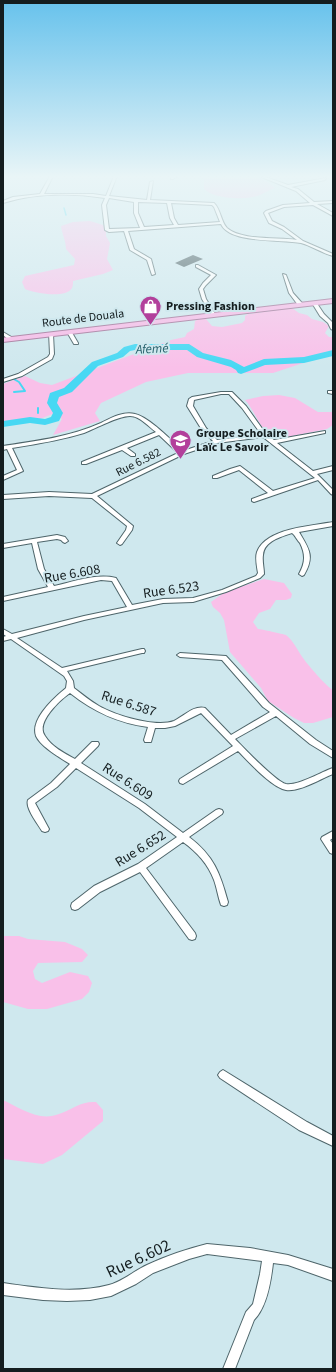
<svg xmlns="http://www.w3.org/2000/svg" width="336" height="1372" font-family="'Source Sans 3',sans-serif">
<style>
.green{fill:#f9c0e9}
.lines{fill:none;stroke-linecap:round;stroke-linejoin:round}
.stream-far1{stroke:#47d8f3;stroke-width:1.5}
.stream{stroke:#47d8f3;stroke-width:2}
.river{fill:#47d8f3;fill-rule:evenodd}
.building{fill:#3d5358}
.minor-casing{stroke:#4e656a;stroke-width:2}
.trunk-casing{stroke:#a6799d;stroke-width:2}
.minor{fill:#fff;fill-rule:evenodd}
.trunk{fill:#f6bce7;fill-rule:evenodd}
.labels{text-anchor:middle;stroke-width:4;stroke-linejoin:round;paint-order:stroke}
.far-poi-label{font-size:12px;font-weight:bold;fill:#141d1f;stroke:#cfe8ee;text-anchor:start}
.far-street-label{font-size:12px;fill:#141d1f;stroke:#cfe8ee}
.far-water-label{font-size:13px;font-style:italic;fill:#27616c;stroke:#cfe8ee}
.street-label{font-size:14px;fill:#141d1f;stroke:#cfe8ee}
.near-street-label{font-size:17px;fill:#141d1f;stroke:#cfe8ee}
</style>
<rect width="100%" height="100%" fill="#cfe8ee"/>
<path class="green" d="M210 176C233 176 257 171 275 188 269 190 263 194 257 196 244 200 214 199 204 189V179Z
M90 221 103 225 106 228V236L110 243 107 259 113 270 103 274 73 281C73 283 73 286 72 288 66 299 34 293 25 289L22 282 25 276 74 265 75 259 66 249C66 241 62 234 61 226L73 222Z
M292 308 299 313 307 315 312 319 323 322 329 326 325 333 329 337H333V353L273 373H188L146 382 101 403 95 413 100 421 53 435 62 419 55 413 40 419H18L3 422V384L25 376 40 383 52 385 171 340 185 337 187 333 194 329 195 321 199 319H206L212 326 222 327 242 323 245 320V316L248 314Z
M279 395 295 398 318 412H333V425L327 429 282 438 271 437C259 427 255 411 245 400L263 396Z
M264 579 284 583 292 594 291 598 286 600H276L270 609 259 613 253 622 258 629C261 629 283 634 286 635 293 640 298 651 303 658 307 664 327 687 333 690V717L313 723H304L294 718 268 701 261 688 230 652 224 620 220 613 213 607 211 602 225 592Z
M3 936H19L28 939 65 942 82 949 88 955 82 962 38 963 33 971 35 979 42 983 70 972 88 976 92 983 89 992 82 999 47 1009H28L3 1002Z
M3 1100C20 1108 39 1122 59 1114 73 1109 81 1101 96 1102L103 1110V1121L62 1155 43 1164 3 1159Z"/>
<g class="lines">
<path class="stream-far1" d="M64 208 66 215"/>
<path class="stream" d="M12 378 19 382 25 391 14 392
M38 408V413"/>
<path class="river" d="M135 344H189L203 353 231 360 244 367 264 359 304 357 333 350V356L304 363 265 365 241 374 238 373 236 370 231 367 197 357 187 350H135L130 351 123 357 98 366 72 392 59 397 57 403 63 413 59 421 45 425 30 423 3 427V421L30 417 45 419 51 417 53 413 47 403 50 393 64 388 92 362 117 353 124 347Z"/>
</g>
<path class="building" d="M193 255 203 259 184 267 175 263Z"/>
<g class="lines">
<defs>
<path id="minor" d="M50 176H53L44 194H93L106 196 114 176H117L109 196 147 200 150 182 153 181 150 200 214 203C221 210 221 222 227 228 242 241 279 237 297 240L282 229 269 223 264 213 266 211 283 205 310 203 296 191 259 176H263L288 185 326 178 325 180 291 187 298 189 314 202 333 201V203L317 204 333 213V216L313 205 284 207 268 213 272 221 284 227 303 241 333 254V256C322 253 312 246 301 243 282 239 230 244 221 224L128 231 134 249 151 259 155 274 152 275 147 260 130 250 124 231 109 232 105 230 102 205 105 198C72 193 35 193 3 203V201L13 197 40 194ZM109 198 134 202V213L140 228 109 229 106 205ZM138 202 167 203 170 218 174 225 144 227 138 213ZM171 203 212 205 214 207 220 222 178 225 174 218Z
M174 176H178L173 179H171V177Z
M196 265H198L216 275 206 285 203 289 206 299 215 314V315L211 314 202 299 199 289 203 283 211 275 196 267Z
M283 274 286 275 293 293 302 303V305H298L289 293Z
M312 302H316L324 314 332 322 333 330 331 329 328 323 320 316 312 303Z
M67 331H71L78 343V344H74L67 332Z
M3 332 13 338V340H9L3 335Z
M49 333 53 334 54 354 52 359 22 376 3 382V379L18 374 48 357 50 354Z
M328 391H333V394L328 393Z
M221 392H232L246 406 266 434 274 440 325 431V433L277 443 313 471 333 466V470L317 474 333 490V495L331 494 318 480 254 502 252 501V499L268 493 239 470 217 478H213V476L230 469 240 466 273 491 315 478 263 437 217 443 184 454 97 496 133 526 132 530 122 544 120 545 117 543 126 530 127 526 92 498 49 496 3 499V495L49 492 92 494 178 453 159 435 127 448 135 454V456H131L122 450 86 464H82V462L156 432C149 427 140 416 130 416 118 416 97 428 84 433 61 440 37 444 12 448L23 471 3 480V476L17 470 7 449 3 450V446C36 441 70 437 101 423 111 418 123 411 135 414 149 417 172 441 183 451L213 441 202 430 187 406 189 399 192 397ZM221 394H229L242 408 261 434 217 440 206 428 193 406 194 400Z
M333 522V526L299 532C309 549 315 556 304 575L302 576 299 574C305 563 306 555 300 543 297 540 295 535 292 533 281 537 264 541 263 555 262 561 264 568 264 574L260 578 226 592 193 602 163 603 84 620 17 638 62 668 142 649H144L145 651 144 653H142L67 671 73 681 74 688C82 694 90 701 99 706 115 715 155 728 174 721 183 717 193 705 205 708L231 735 270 712 263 707 222 660 180 657 177 655 180 653 226 656 269 703 316 740 333 751V758L310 744 276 716 235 739C244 748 276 782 286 784 298 786 321 772 333 768V774C320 779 300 792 286 790 272 788 248 761 238 751L183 784 180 783 179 781 180 779 233 746 201 713 175 726 165 728H155L151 742H145L144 740 148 727C118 723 94 712 70 693 60 700 35 723 45 736 52 747 64 753 75 759L92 742H98L99 744 98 746 81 763 145 804 183 833 216 810 219 809 222 810 223 812 222 814 189 837C214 856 220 873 228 902L227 905 224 906 221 905C218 897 217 888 214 880 208 864 197 852 183 842L146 868 195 933 196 936 195 939 192 940 189 939 140 872 100 892 78 909 75 910 72 909 71 906 72 903 94 886 138 864 177 837 139 808 76 768 57 787 35 803 49 829 48 831 45 832 42 831C38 824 25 808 28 800L51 783 70 764C61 758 41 747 36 736 30 719 55 697 66 688L67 681 64 676 11 639 3 641V637L6 636 3 634V629L12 634 84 616 127 607 112 581 101 580 3 601V597L48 587 38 569 32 543 3 548V544L57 535 65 537 68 541 65 543 63 542 61 540 57 539 37 542 44 569 54 586C73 582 96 573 116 578L132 605 163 599 193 598 222 590 256 576 258 573C257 567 255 558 257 552 266 528 312 526 333 522Z
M333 831V838L330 840 333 844V854L330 853 321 839 322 837Z
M223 1070 307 1122 333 1136V1146L299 1130 220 1078 218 1075 220 1072Z
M207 1244 250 1248 288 1255 333 1269V1281L288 1265 273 1263C271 1281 267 1307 254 1320L235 1369H223L246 1312 253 1304 260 1274 262 1261 207 1254 189 1259 153 1273 136 1284 111 1296 90 1300 67 1301 43 1300 3 1295V1283C38 1288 75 1294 109 1285 123 1281 134 1271 147 1265 166 1256 187 1249 207 1244Z"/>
<path id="trunk" d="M333 299V303L3 342V338Z"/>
</defs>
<use href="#minor" class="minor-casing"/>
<use href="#trunk" class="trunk-casing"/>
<use href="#minor" class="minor"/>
<use href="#trunk" class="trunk"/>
</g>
<linearGradient id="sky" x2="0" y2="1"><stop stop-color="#67c2ec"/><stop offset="0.48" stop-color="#e9f5f7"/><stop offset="1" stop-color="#e9f5f7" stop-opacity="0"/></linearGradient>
<rect width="336" height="368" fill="url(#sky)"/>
<defs>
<symbol id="shop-pin" viewBox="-11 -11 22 30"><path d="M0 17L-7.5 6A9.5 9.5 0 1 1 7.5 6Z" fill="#b2409b" stroke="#cfe8ee"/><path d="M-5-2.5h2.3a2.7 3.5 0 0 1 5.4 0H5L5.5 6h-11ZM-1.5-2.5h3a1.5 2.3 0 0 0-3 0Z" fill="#fff"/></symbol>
<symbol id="school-pin" viewBox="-11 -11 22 30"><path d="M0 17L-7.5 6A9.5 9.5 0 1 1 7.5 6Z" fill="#b2409b" stroke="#cfe8ee"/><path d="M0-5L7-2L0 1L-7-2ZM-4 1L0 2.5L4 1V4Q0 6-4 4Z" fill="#fff"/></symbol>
</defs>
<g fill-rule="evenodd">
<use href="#shop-pin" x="138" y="294" width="25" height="34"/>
<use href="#school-pin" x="168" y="428" width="25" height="34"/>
</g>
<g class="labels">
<g class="far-poi-label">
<text x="166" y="310">Pressing Fashion</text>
<text x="196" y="437">Groupe Scholaire<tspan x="196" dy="14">Laïc Le Savoir</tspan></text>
</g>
<g class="far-street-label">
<text transform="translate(83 318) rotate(-7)" y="4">Route de Douala</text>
<text transform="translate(138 462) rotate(-27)" y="4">Rue 6.582</text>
</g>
<g class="far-water-label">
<text transform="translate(152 348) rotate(-3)" y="5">Afemé</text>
</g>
<g class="street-label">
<text transform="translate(72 573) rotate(-10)" y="5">Rue 6.608</text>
<text transform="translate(171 589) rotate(-8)" y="5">Rue 6.523</text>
<text transform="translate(129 703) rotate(18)" y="5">Rue 6.587</text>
<text transform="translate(128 781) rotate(33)" y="5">Rue 6.609</text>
<text transform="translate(140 848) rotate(-32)" y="5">Rue 6.652</text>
</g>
<g class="near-street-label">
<text transform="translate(138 1258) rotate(-25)" y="6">Rue 6.602</text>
</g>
</g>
<rect width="336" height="1372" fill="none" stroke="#141d1f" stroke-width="8"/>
</svg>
